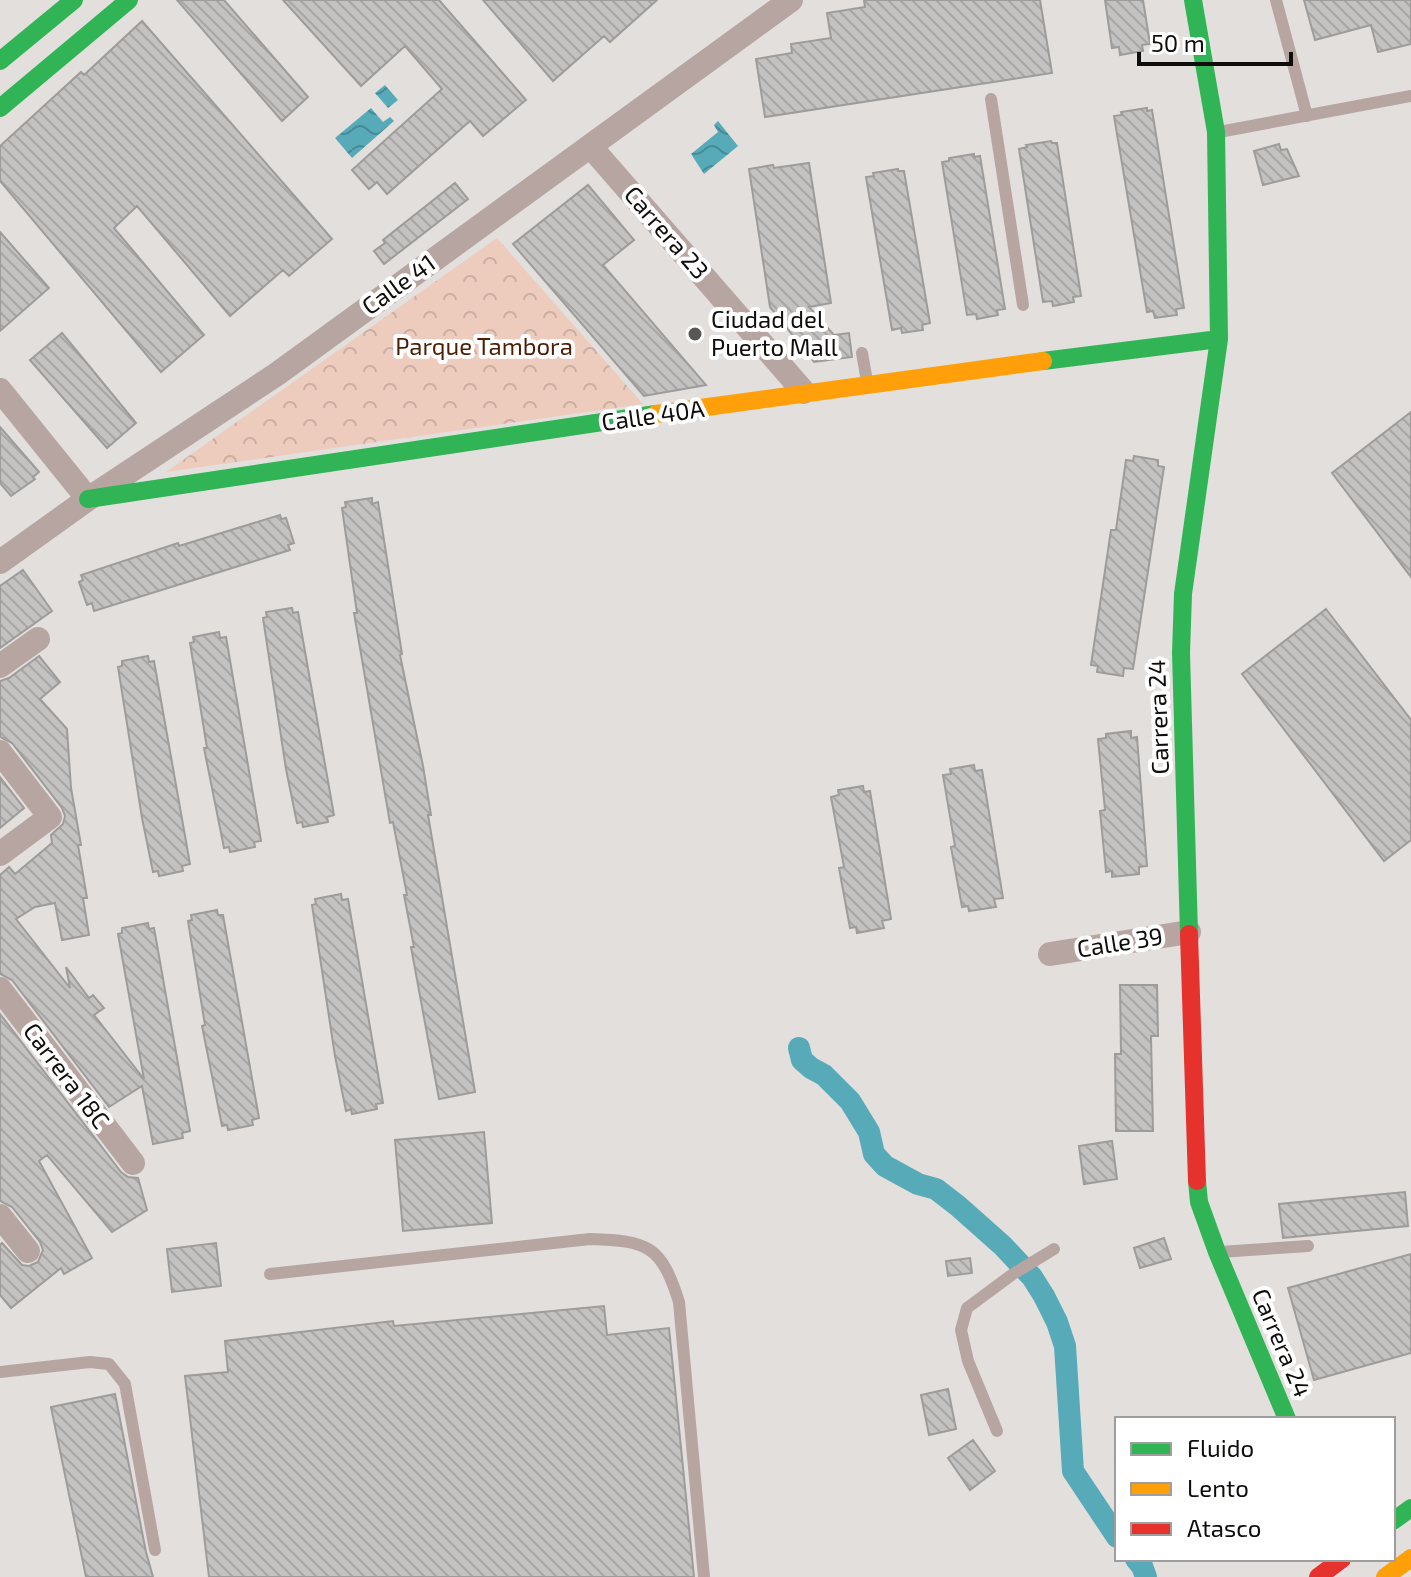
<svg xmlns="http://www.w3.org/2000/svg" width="1411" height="1577" font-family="'Exo 2',sans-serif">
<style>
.forest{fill:url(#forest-crowns)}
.water{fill:url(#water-waves)}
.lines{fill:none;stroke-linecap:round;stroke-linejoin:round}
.canal{stroke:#57abb9;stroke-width:22}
.building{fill:url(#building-back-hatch);stroke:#9e9c9a;stroke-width:2}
.lane{stroke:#b7a5a2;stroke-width:12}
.street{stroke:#b7a5a2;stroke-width:24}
.fast{stroke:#30b455;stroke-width:18}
.slow{stroke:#ff9f0a;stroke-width:18}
.jam{stroke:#e5322d;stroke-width:18}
.poi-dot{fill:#595655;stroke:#fff;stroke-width:3}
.labels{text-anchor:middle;stroke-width:8;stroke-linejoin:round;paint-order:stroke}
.street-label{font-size:24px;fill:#0f0d0c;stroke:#fff}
.poi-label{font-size:24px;fill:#0f0d0c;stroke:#fff;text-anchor:start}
.park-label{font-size:24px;fill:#4d1e04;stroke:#fff}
</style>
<defs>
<pattern id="forest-crowns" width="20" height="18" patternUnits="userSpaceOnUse" patternTransform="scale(2)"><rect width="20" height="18" fill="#eeccbd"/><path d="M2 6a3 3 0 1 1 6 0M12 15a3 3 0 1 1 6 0" fill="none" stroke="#cbaea1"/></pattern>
<pattern id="water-waves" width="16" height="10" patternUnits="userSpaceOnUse" patternTransform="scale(2)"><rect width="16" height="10" fill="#57abb9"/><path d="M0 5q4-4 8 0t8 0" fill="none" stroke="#468a95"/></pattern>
<pattern id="building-back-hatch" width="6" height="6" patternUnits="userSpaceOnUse" patternTransform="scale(2)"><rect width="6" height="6" fill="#c4c2c1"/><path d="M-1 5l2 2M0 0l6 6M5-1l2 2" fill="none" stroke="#a7a6a5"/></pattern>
</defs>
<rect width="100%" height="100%" fill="#e2dfdd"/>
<path class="forest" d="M497 238 643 404 166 472Z"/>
<path class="water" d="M385 85 398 100 388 108 375 93Z
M371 108 383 122 390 117 394 121 352 158 335 138Z
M718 121 738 146 704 174 691 154 718 132 714 125Z"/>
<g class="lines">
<path class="canal" d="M799 1048 802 1060 811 1068 824 1075 850 1101 869 1132 874 1154 885 1166 918 1184 936 1189 958 1206 1003 1246 1032 1277 1044 1296 1057 1322 1065 1346 1073 1471 1117 1537
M1136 1559 1142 1566 1146 1577"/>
</g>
<path class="building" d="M177 0H224L308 97 282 121Z
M283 0H439L526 100 483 136 470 121 387 194 377 182 369 189 352 170 442 89 405 46 361 86Z
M483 0H657L610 42 604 36 553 81Z
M864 0H1040L1052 73 765 117 756 59 792 53 791 44 831 38 827 13 865 7Z
M1105 0H1143L1150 44 1142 45 1143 51 1120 55 1119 47 1112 48Z
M1304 0H1411V44L1378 52 1371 25 1315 40Z
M142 21 332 239 289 276 283 270 230 316 137 206 114 228 204 335 161 372 0 181V146L81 72 84 75Z
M1147 108V111L1152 110 1184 308 1176 309 1177 315 1155 318 1153 311 1147 312 1114 116 1122 115 1121 112Z
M1051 141 1052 143H1057L1081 296 1073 297 1074 302 1053 306 1052 301 1043 302 1019 149 1027 147 1026 145Z
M1279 144 1281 150 1287 149 1299 176 1263 185 1254 151Z
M974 154V157L980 156 1005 309 997 310 998 315 977 319 976 314 967 315 942 162 949 161V158Z
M809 163 831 303 809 307 834 335 849 333 852 357 814 362 770 307 749 169 773 165 774 168Z
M898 169V171H904L930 323 922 325 923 330 902 333 901 328 892 330 866 177 874 176 873 173Z
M455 183 468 199 384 264 374 251 385 243 383 240Z
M588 185 634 240 603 265 706 385 644 396 513 244Z
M0 232 49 288 0 331Z
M62 333 136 423 107 448 30 360Z
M1411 412V577L1332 473Z
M0 427 39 472 33 477 35 479 11 496 0 483Z
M1134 456 1158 460V466L1164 467 1133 669 1124 668 1123 676 1097 672 1098 666 1091 665 1111 530H1116L1126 460 1133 461Z
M372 498V504L378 502 402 654 400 655 423 766 431 815H428L475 1092 439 1099 411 947H414L404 895H407L393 822 390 823 354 613H357L342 508 346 507 345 502Z
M280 515 281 519 286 518 294 543 288 545 290 550 94 611 92 603 87 605 79 582 83 580 81 575 178 543 179 546Z
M23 570 52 611 0 648V586Z
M292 608 293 613 298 612 334 815 327 817 328 822 303 827 302 822 297 823 286 769 263 618 267 617 266 612Z
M1326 609 1411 720V840L1384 861 1242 674Z
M219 632 220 638 226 637 261 841 254 842 255 847 230 852 229 847 224 848 204 748H207L190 643 194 642 193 637Z
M39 656 60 682 40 699 67 729 71 788 81 845H78L87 898H83L89 935 62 940 55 903 35 907 16 919 70 988 66 967 89 998 93 995 104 1008 94 1015 144 1079 118 934 122 933V928L148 923 149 929 154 928 190 1131 182 1133 183 1138 153 1144 142 1086 109 1107 12 980 0 974V875L9 867 15 874 52 843 51 835 63 824 65 816 62 808 12 743 0 737V681L9 678Z
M148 656 149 662 154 661 190 864 182 866 183 871 159 876 158 871 153 872 142 818 118 667 122 666V661Z
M1131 731V738L1137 737 1147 866 1139 867V874L1112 877V871L1106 872 1100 811 1105 810 1098 739 1106 738V734Z
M974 765 975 771 982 770 1003 898 994 899 996 907 969 911 968 906 962 907 951 847 955 846 943 775 951 774 950 769Z
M0 777 24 808 0 828Z
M863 786 864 792 870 791 891 919 882 921 884 928 857 933 856 927 850 928 839 868 844 867 831 797 839 795 838 790Z
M341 894 342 900 348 899 383 1103 376 1104 377 1109 352 1114 351 1109 346 1111 335 1056 312 905 316 904 315 899Z
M217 910 218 915H223L259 1118 252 1120 253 1125 228 1130 227 1125 222 1126 202 1026 205 1025 188 921 192 920 191 915Z
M1120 985H1157L1158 1036H1151L1153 1131H1116L1115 1054H1121Z
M0 1014 121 1172 128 1177 138 1178 147 1210 112 1232 47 1155 39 1161 92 1258 64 1274 61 1268 11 1308 0 1295V1245L2 1243 22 1265 29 1266 38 1262 43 1250 40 1242 12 1207 0 1201Z
M484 1132 492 1223 403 1231 395 1140Z
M1112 1141 1117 1179 1084 1184 1079 1146Z
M1405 1192 1408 1226 1283 1238 1279 1204Z
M1164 1238 1171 1259 1140 1268 1134 1248Z
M216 1243 221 1286 172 1292 167 1249Z
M1411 1254V1353L1314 1380 1288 1288Z
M970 1258 972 1273 948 1276 946 1261Z
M604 1306 607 1335 669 1328 694 1577H209L185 1376 228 1372 225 1341 393 1321 394 1326Z
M948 1389 956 1429 929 1435 921 1395Z
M115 1394 146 1552 153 1577H86L51 1407Z
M973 1440 995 1471 970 1490 948 1458Z"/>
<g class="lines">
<path class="lane" d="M1276 0 1307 116
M991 99 1023 305
M1219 132 1411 96
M862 353 867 381
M1220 1252 1308 1246
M270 1274 590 1239C648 1241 661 1245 679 1302L704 1577
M0 1372 90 1362 109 1364 125 1384 155 1550
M997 1431 968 1361 961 1330 967 1308 1013 1274 1054 1249"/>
<path class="street" d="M591 147 804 392
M0 390 88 499
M0 562 88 499 277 374 791 0
M0 666 38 639
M0 752 50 817 0 854
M1050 954 1189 932
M0 989 133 1163
M0 1216 28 1251"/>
<path class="fast" d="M0 61 74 0
M0 108 129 0
M1043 361 1219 339
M88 499 656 414
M1189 934 1181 653 1183 594 1219 339 1216 132 1193 0
M1197 1181 1199 1202 1217 1252 1287 1419
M1393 1521 1411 1508"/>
<path class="slow" d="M656 414 1043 361
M1385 1577 1411 1558"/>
<path class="jam" d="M1189 934 1197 1181
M1318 1577 1342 1559"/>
</g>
<circle class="poi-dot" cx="695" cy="334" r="8"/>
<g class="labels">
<g class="street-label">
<text transform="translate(666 233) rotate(49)" y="8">Carrera 23</text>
<text transform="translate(399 285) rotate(-36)" y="8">Calle 41</text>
<text transform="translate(653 416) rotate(-8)" y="8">Calle 40A</text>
<text transform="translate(1159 717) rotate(-92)" y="8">Carrera 24</text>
<text transform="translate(1120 943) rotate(-9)" y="8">Calle 39</text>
<text transform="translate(66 1076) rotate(53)" y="8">Carrera 18C</text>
<text transform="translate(1281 1343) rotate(67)" y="8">Carrera 24</text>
</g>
<g class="poi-label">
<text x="711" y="328">Ciudad del<tspan x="711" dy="28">Puerto Mall</tspan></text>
</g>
<g class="park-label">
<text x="484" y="355">Parque Tambora</text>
</g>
</g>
<rect x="1115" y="1417" width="280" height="144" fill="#ffffff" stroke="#9f9e9e" stroke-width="2"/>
<rect x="1131" y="1443" width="40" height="12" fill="#30b455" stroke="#9f9e9e" stroke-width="2"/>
<text x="1187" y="1457" font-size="24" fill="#0f0d0c">Fluido</text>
<rect x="1131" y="1483" width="40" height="12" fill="#ff9f0a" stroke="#9f9e9e" stroke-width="2"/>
<text x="1187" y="1497" font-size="24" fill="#0f0d0c">Lento</text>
<rect x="1131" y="1523" width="40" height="12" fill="#e5322d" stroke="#9f9e9e" stroke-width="2"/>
<text x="1187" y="1537" font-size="24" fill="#0f0d0c">Atasco</text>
<path d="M1139 52v12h152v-12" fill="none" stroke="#0f0d0c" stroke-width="4"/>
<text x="1151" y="52" font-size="24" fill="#0f0d0c" stroke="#ffffff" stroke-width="6" paint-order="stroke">50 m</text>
</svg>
